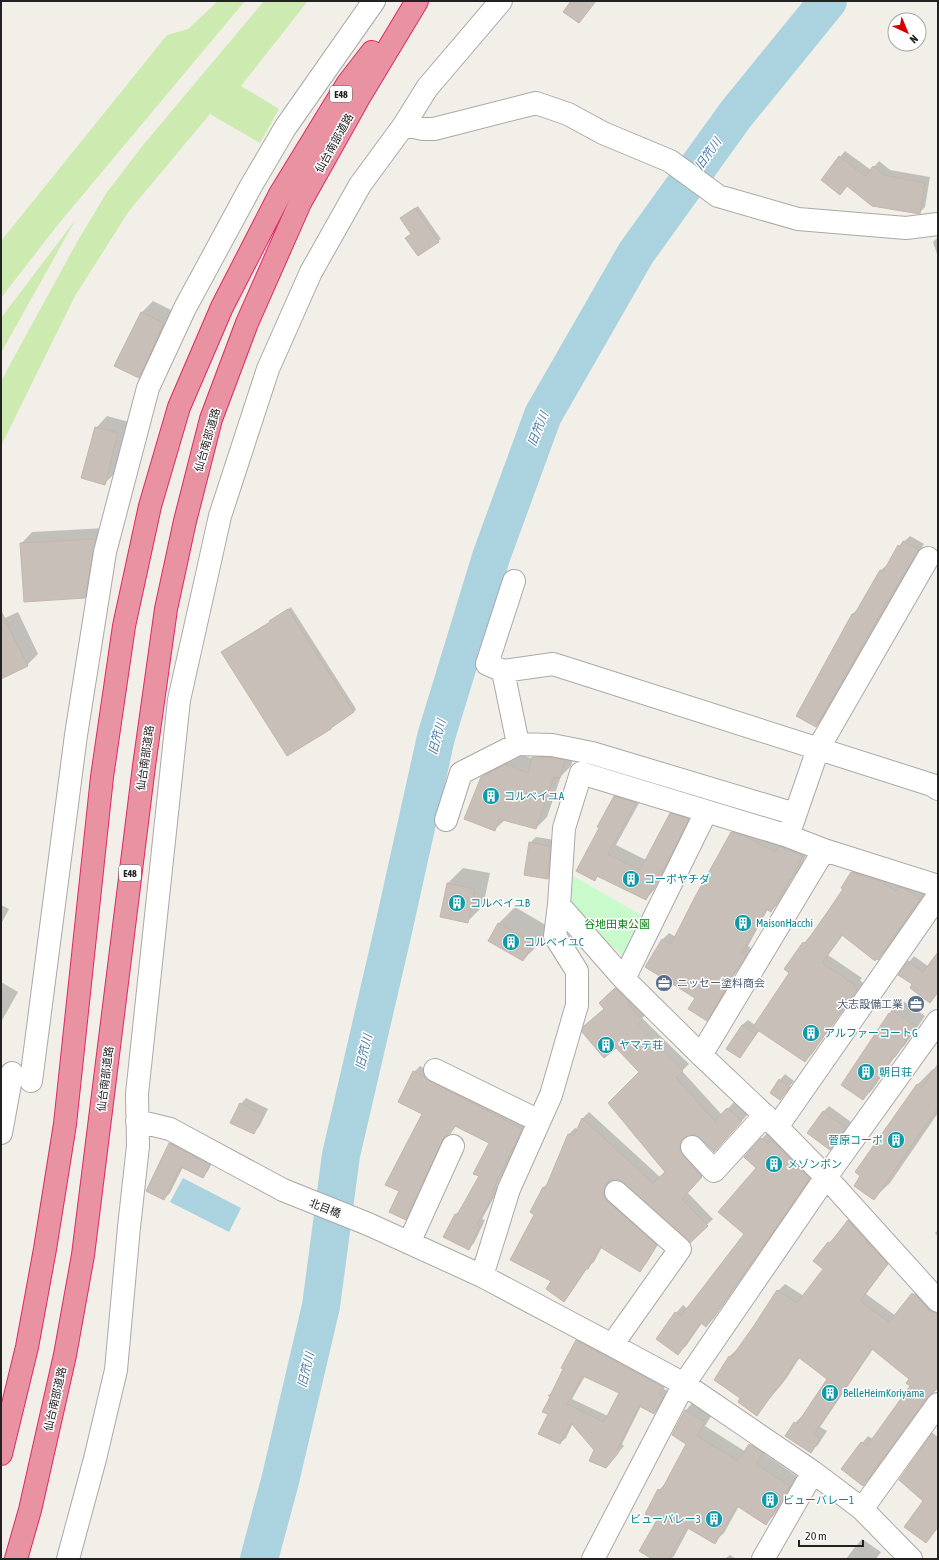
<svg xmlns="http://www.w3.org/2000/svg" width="939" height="1560" font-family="'Asap Condensed','Noto Sans JP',sans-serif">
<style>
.grass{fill:#cdebb0}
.park{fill:#c8facc}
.water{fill:#aad3df}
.shadow{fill:#0003;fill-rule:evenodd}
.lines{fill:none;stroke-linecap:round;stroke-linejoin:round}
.river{stroke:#aad3df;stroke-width:38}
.building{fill:#c7bfb8;stroke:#c4b6ab;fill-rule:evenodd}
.minor-casing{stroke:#a9a9a9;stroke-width:24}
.motorway-casing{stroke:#dc2a67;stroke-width:24}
.minor{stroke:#fff;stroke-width:22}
.motorway{stroke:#e892a2;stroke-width:22}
.labels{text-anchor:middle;stroke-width:3;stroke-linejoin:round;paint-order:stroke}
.shield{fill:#fff;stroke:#646464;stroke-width:1}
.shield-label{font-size:10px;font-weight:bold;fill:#222}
.street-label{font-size:11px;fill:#222;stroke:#fff}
.culture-label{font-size:11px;fill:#0d838f;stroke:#fff;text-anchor:start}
.park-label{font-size:11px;fill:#0c8416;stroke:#fff}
.service-label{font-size:11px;fill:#4e5e75;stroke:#fff;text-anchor:start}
.water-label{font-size:12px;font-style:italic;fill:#4a7aab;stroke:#fff}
</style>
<rect width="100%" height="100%" fill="#f2efe9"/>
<path class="grass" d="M218 1H245L56 227 1 298V241L167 35 188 29Z
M264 1H308L241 86 279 109 260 143 210 114 129 211 75 296 1 446V381L77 242 107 192 144 144Z
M76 219 1 353V318Z"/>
<path class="park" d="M570 874 644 917 624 957 565 905Z"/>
<path class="water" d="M183 1178 241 1208 229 1232 170 1202Z"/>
<path class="shadow" d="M845 151 871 170 879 161 890 170 930 177 925 207 919 213 848 185 840 194V157Z
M418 206 441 239 438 241 412 234 404 216Z
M938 237V257L933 242Z
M153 301 175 312 150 366 139 377 115 366 142 312Z
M107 416 129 422 116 472 105 483 96 428Z
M106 528 96 586 85 597 21 544 32 532Z
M910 536 924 544 877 623 822 720 816 726 852 614 859 609 881 570 887 565 899 546Z
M291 607 356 709 354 712 270 622 273 619Z
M18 612 38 654 27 665 1 678V620Z
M544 746 576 749 571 766 561 776 547 817 536 828 505 820 494 830 482 777 493 766 518 753 533 759Z
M624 788 644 794 616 845 646 860 671 814 679 805 696 810 672 861 667 866 654 890 646 899 598 875 595 879 615 797Z
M739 826 809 849 798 872 794 876 778 904 771 911 768 909 748 946 752 949 729 983 730 985 714 1013 707 1019 696 997 663 939 669 933 676 937 732 832Z
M536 837 555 840 553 872 548 878 530 843Z
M859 865 927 892 885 952 878 959 843 935 828 955 862 978 860 980 863 983 812 1054 805 1060 760 1030 740 1057 727 1049 742 1025 748 1020 755 1025 790 972 804 943 810 936 812 937 844 889 852 872Z
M463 868 490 873 483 906 467 922 447 884Z
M1 905 9 909 1 924Z
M515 907 549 927 539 944 523 960 489 941 499 923Z
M938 954V993L930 1002 914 984 909 962 914 956 929 967Z
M1 982 18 992 1 1022Z
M622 982 648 1013 642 1018 689 1064 682 1071 722 1115 734 1102 748 1114 720 1145 696 1134 686 1135V1143L708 1170 687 1192 713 1219 690 1241 625 1182 619 1179 611 1180 610 1189 662 1238 646 1264 640 1270 602 1247 594 1262 588 1267 570 1294 564 1301 552 1281 536 1214 543 1188 549 1182 569 1134 575 1128 578 1129 583 1118 589 1112 660 1177 666 1172 641 1072 616 1047 585 1026 605 1008 606 996Z
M903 1001 925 1016 905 1045 898 1052 873 1089 863 1099 842 1085 890 1013Z
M420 1066 527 1123 497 1186 499 1188 482 1219 485 1220 474 1243 468 1249 445 1237 456 1214 461 1209 480 1176 490 1143 457 1125 450 1133 447 1134 411 1213 405 1219 400 1191 423 1114 414 1072Z
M933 1069 937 1071 938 1070V1113L890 1183 874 1198 917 1085Z
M785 1074 794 1081 780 1099V1080Z
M246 1098 268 1109 259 1127 253 1133 241 1104Z
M829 1106 851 1122 830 1149 823 1112Z
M769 1131 817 1171 714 1318 706 1326 702 1323 686 1346 678 1353 676 1313 683 1305 688 1309 745 1234 758 1168 745 1157Z
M176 1138 214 1159 208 1171 203 1176 183 1167 170 1193 164 1199 147 1190 170 1143Z
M855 1214 894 1256 866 1294 896 1316 920 1287 937 1303 926 1316 938 1326V1387L931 1393 870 1478 863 1485 862 1443 868 1436 873 1439 911 1386V1379L873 1349 820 1427 827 1431 818 1445 811 1451 787 1436 795 1423 802 1416 803 1417 828 1379 800 1357 786 1379 757 1414 741 1398 729 1357 736 1350 737 1351 778 1291 785 1284 804 1296 825 1269 829 1243 836 1236Z
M938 1230V1236L935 1233Z
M583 1335 668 1381 664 1389 668 1391 660 1407 654 1413 641 1406 622 1444 624 1446 606 1467 595 1450 573 1423 566 1438 560 1443 549 1414 551 1397 549 1395 554 1390 577 1341ZM585 1376 620 1392 608 1416 572 1399Z
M694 1401 713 1413 705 1426 746 1452 759 1435 772 1444 765 1454 798 1477 775 1514 765 1524 739 1506 724 1533 714 1542 689 1528 674 1556 671 1559H654L658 1520 659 1490 667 1482 688 1443 685 1411Z
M862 1539 881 1552 876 1559H846L855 1547Z
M730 1555 736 1559H725Z"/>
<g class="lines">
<path class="river" d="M259 1559 280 1481 321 1306 341 1155 393 931 436 737 491 557 543 415 636 253 736 114 828 1"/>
</g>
<path class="building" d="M571 1H596L579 23 563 12Z
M839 156 865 176 873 166 884 175 925 183 920 214 872 206 847 186 840 195 821 180Z
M415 208 439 242 418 256 405 238 411 234 400 218Z
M141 312 164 323 139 378 114 366Z
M95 427 118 433 105 485 81 478Z
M96 539 85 598 24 602 20 543Z
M903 541 919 550 893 592 816 727 796 716 852 614 854 615 880 570 883 572 898 545 900 547Z
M288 609 354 712 331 728V729L287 756 221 652 270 622 269 621Z
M1 611 28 666 1 679Z
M532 757H551L565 760 560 778 554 777 536 829 499 819 495 831 464 819 481 777 506 764 528 773Z
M614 796 636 803 608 854 640 870 670 813 689 819 663 871 661 870 646 900 597 876 595 881 576 871 599 828 597 827Z
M731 832 745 836 775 852 779 846 803 856 791 880 790 879 771 912 766 909 742 953 746 956 723 990 724 992 707 1021 688 1009 695 998 645 967 662 939 671 944 695 897Z
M529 842 550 846 548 879 524 875Z
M851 872 878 880 896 891 899 887 908 890 920 899 878 960 876 959 875 961 842 935 822 963 855 985 854 987 857 990 805 1062 753 1027 789 973 784 969 803 942 805 944 828 911 843 889 841 888Z
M447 883 475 889 468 923 440 917Z
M498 923 534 943 523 961 488 941Z
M938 952V992L930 1003 910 988 912 984 898 975 908 961 923 972Z
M615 988 630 1002 628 1004 642 1020 637 1025 683 1071 676 1078 715 1121 727 1108 742 1121 714 1152 701 1139 695 1135H690L684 1138 680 1143V1149L683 1155 702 1177 682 1199 708 1226 690 1243 624 1183 618 1180H612L607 1183 604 1190V1196L607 1201 657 1245 640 1272 600 1247 588 1269H586L564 1302 546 1289 551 1281 510 1260 534 1215 530 1212 543 1187 545 1189 568 1134 574 1136 582 1118 653 1183 665 1172 608 1103 639 1072 616 1048 604 1058 582 1032 584 1026 604 1009 599 1003Z
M892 1010 916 1026 895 1057 893 1056 863 1100 841 1085 889 1013 890 1014Z
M742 1025 756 1034 740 1058 726 1049Z
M938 1064V1108L874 1200 854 1186 860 1176 855 1172 917 1084 922 1088Z
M413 1071 424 1076 430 1081 522 1129 492 1192 494 1193 477 1224 480 1226 469 1250 443 1237 455 1214 457 1215 479 1176 473 1174 489 1143 455 1126 450 1134 445 1136 442 1141 406 1220 389 1212 399 1191 385 1185 422 1114 398 1102Z
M779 1079 790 1087 780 1100 770 1093Z
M240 1103 263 1115 254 1134 230 1123Z
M823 1111 846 1128 830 1150 807 1133Z
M761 1138 768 1144 771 1140 810 1178 724 1303 706 1327 701 1323 678 1355 656 1339 675 1312 681 1316 744 1234 718 1212 756 1168 744 1157Z
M169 1143 210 1165 203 1178 181 1167 164 1200 146 1191Z
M848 1220 867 1241 866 1243 874 1248 888 1264 860 1301 889 1322 912 1293 929 1310 938 1314V1388L928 1397 863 1486 841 1469 861 1442 867 1446 910 1386 906 1383 909 1379 872 1349 814 1434 820 1439 811 1453 785 1436 794 1422 797 1424 827 1379 798 1357 779 1387 778 1386 757 1416 738 1402 740 1398 714 1380 729 1356 731 1358 753 1327 777 1290 797 1303 823 1269 813 1261 828 1242 830 1243Z
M576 1340 663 1387 659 1394 663 1397 654 1414 639 1406 617 1450 619 1452 606 1468 589 1461 594 1450 571 1423 560 1444 538 1434 548 1414 542 1412 550 1397 548 1395 550 1396 563 1369 561 1368ZM583 1376 619 1393 604 1422 567 1404Z
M685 1410 705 1422 697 1436 738 1461 749 1444 763 1453 756 1464 790 1486 766 1525 737 1506 715 1544 686 1527 669 1559H652L639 1551 657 1520 645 1514 658 1489 661 1491 686 1444 672 1435Z
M932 1433 938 1438V1527L926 1543 904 1527 923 1501 899 1480Z"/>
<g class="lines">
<defs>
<path id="minor" d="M404 125 423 129H434L536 103 568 114 603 133 670 161 718 196 798 219 906 228 938 224
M503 671 487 664 514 581
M795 814 592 753 552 745 518 744 503 671 553 664 932 785 938 789
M446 820 461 773 518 744
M791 827 818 749 928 558
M559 905 624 979 701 1055 777 1127 826 1177 938 1301
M624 979 706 812
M701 1055 824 850
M435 1070 539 1121
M31 1081 76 735 105 552 148 388 185 308 251 186 285 128 374 1
M137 1121 170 1129 283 1190 368 1224 482 1276 612 1345 684 1384 813 1472 862 1509
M777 1127 938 896
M1 1133 12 1073
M692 1147 714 1171 765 1115
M409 1243 453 1146
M482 1276 509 1189 551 1095 577 1005V971L555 936 559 905 564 828 581 773 788 836 824 850 938 886
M612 1345 680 1249 616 1192
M68 1559 95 1459 116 1370 129 1227 138 1146 137 1094 179 700 220 516 268 369 311 272 360 185 404 125 427 88 501 1
M593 1559 684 1384 826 1177 938 1021
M763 1559 813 1472
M911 1559 862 1509 938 1404"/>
<path id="motorway" d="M1 1454 27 1347 45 1249 65 1124 102 777 124 626 150 506 179 407 222 307 280 194 348 83 372 52
M16 1559 30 1510 65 1355 83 1255 144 766 166 609 185 521 211 419 247 323 300 203 361 94 417 1"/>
</defs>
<use href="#minor" class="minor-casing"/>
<use href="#motorway" class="motorway-casing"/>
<use href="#minor" class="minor"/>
<use href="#motorway" class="motorway"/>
</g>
<defs>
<symbol id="building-disc" viewBox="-11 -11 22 22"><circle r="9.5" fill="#0f9aa8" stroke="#fff"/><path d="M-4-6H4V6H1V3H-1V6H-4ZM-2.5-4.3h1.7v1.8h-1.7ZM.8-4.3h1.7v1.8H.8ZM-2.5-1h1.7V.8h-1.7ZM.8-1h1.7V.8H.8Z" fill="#fff"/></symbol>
<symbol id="office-disc" viewBox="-11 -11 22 22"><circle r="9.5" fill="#5c6f8a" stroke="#fff"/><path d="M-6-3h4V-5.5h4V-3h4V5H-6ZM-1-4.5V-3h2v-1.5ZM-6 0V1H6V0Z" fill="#fff"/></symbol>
</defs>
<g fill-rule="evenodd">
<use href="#building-disc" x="481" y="786" width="20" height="20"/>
<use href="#building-disc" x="621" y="869" width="20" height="20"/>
<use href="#building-disc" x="447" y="893" width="20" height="20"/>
<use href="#building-disc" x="733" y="913" width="20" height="20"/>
<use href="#building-disc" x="501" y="932" width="20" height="20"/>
<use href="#office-disc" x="654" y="973" width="20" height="20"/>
<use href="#office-disc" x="906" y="994" width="20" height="20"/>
<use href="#building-disc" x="801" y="1023" width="20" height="20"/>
<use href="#building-disc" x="596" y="1035" width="20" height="20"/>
<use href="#building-disc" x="856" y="1062" width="20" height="20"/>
<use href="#building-disc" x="886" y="1130" width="20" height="20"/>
<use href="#building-disc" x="764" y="1154" width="20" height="20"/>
<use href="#building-disc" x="820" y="1383" width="20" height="20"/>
<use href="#building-disc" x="760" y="1490" width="20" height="20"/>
<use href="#building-disc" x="704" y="1509" width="20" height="20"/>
</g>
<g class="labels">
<g class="shield">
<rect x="330" y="86" width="22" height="16" rx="3"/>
<rect x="119" y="865" width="22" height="16" rx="3"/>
</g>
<g class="shield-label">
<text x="341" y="98">E48</text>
<text x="130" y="877">E48</text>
</g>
<g class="street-label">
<text transform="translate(334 143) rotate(-61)" y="4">仙台南部道路</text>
<text transform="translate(207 440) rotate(-74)" y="4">仙台南部道路</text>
<text transform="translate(145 758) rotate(-82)" y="4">仙台南部道路</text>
<text transform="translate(105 1079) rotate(-83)" y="4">仙台南部道路</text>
<text transform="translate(325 1208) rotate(21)" y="4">北目橋</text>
<text transform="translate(55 1399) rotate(-77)" y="4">仙台南部道路</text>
</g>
<g class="culture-label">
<text x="504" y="800">コルベイユA</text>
<text x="644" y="883">コーポヤチダ</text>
<text x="470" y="907">コルベイユB</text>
<text x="756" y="927">MaisonHacchi</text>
<text x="524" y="946">コルベイユC</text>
<text x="824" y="1037">アルファーコートG</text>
<text x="619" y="1049">ヤマテ荘</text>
<text x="879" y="1076">朝日荘</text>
<text x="883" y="1144" text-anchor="end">菅原コーポ</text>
<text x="787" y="1168">メゾンボン</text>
<text x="843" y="1397">BelleHeimKoriyama</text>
<text x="783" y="1504">ビューバレー1</text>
<text x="701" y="1523" text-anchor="end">ビューバレー3</text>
</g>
<g class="park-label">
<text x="617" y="928">谷地田東公園</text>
</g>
<g class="service-label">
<text x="677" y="987">ニッセー塗料商会</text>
<text x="903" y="1008" text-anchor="end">大志設備工業</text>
</g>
<g class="water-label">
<text transform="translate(708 154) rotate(-54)" y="4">旧笊川</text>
<text transform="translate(538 429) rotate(-68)" y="4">旧笊川</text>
<text transform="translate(437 737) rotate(-75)" y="4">旧笊川</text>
<text transform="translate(364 1052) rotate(-77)" y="4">旧笊川</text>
<text transform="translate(306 1370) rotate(-77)" y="4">旧笊川</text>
</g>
</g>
<rect width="939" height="1560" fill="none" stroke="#222222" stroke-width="4"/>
<g transform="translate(907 32) rotate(136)"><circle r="19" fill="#ffffff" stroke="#a7a7a7"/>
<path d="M0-3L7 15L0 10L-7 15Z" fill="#d40000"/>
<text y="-6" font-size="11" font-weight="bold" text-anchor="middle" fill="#222222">N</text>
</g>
<path d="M799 1540v6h64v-6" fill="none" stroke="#222222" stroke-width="2"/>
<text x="805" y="1540" font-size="12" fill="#222222" stroke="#ffffff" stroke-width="3" paint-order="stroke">20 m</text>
</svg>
